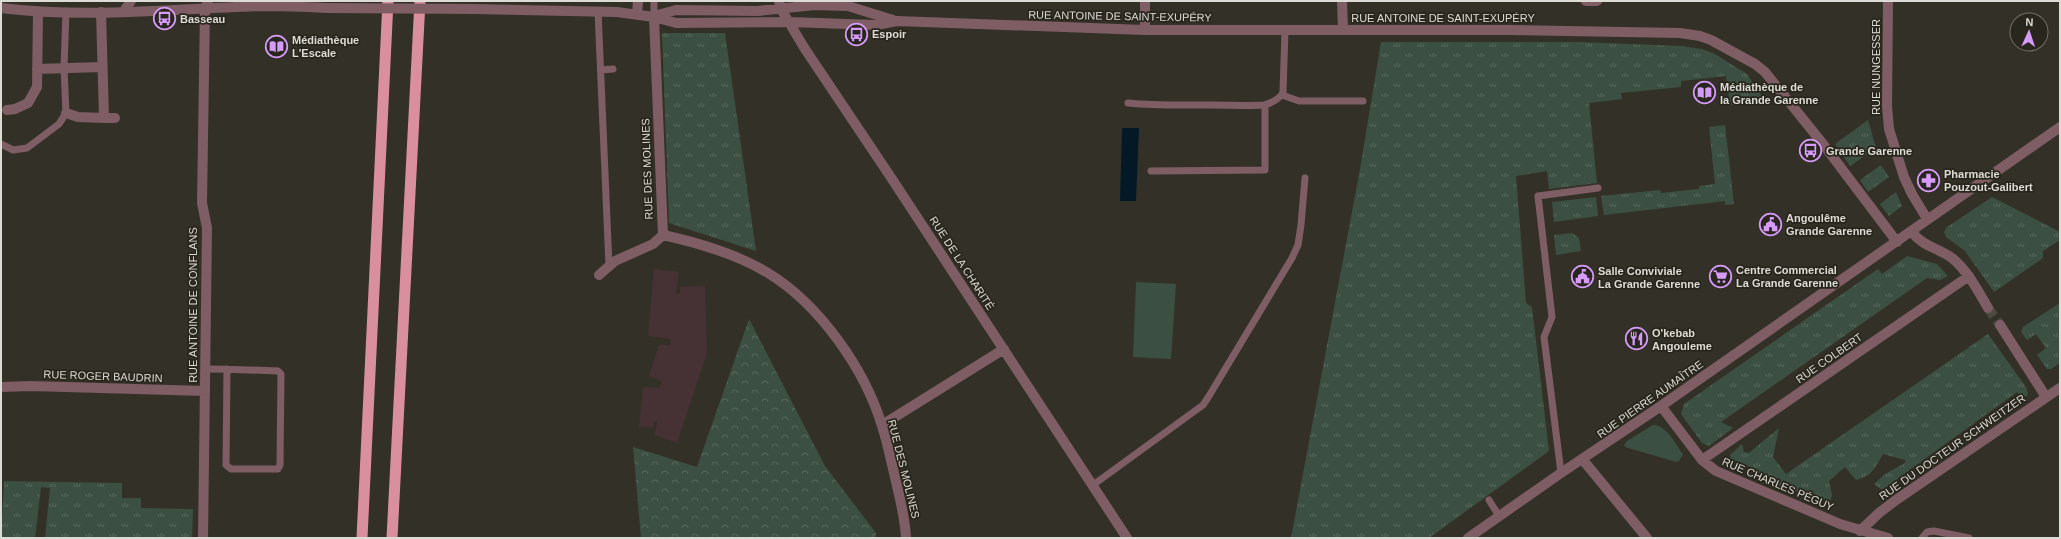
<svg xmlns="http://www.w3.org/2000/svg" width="2061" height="539" font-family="Helvetica,sans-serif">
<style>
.education{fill:#463235}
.grass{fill:url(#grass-tufts)}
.forest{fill:url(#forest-crowns)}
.garden{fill:#3c4f43}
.water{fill:#041928}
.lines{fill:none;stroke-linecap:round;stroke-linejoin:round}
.minor-tunnel{stroke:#4c4a41;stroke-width:10;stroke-dasharray:10 5;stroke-linecap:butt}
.service{stroke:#7f5d64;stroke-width:7}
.pedestrian{stroke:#7f5d64;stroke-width:10}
.minor{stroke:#7f5d64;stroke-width:10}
.trunk{stroke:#da8f9f;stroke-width:11}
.minor-bridge{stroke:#7f5d64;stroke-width:10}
.labels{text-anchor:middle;stroke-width:3.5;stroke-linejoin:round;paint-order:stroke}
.street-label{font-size:11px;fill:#dddbd5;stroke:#29271d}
.poi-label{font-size:11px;font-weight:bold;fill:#dddbd5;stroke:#29271d;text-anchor:start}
</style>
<defs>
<pattern id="grass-tufts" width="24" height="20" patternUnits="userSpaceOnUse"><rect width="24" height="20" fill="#3c4f43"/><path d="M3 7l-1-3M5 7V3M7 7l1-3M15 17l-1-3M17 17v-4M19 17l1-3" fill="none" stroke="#58685d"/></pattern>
<pattern id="forest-crowns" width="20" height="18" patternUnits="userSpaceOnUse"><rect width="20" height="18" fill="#3c4f43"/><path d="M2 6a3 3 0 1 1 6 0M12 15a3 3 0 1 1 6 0" fill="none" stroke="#58685d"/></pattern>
</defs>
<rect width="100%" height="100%" fill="#333127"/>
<path class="education" d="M654 269 679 272 676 294H680V287L705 286 707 353 677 443 655 435 657 422 654 421 653 428 639 427 643 387 660 388 662 381 649 376 659 345H670L671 339 648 336Z"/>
<path class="grass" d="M662 33H725L756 251 669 223Z
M1381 42H1577L1681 46 1702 49 1713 53 1747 74 1765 101 1730 105 1726 76 1681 81V87L1621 93 1622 99 1589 103 1597 183 1549 189 1547 171 1516 176 1526 303 1532 307 1549 451 1429 538H1291L1360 169Z
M1868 120 1876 148 1850 166 1835 144Z
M1725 125 1734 204 1725 205V201L1604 215 1601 196 1660 190 1661 193 1699 189V186L1715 184 1709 127Z
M1881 165 1889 177 1868 192 1860 180Z
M1896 192 1902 206 1889 216 1880 204Z
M1596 197 1598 216 1554 222 1552 202Z
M1992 197 2060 232V240L2043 251V258L1994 292 1965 251 1946 237 1944 232 1947 227Z
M1572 233 1579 238 1581 251 1556 255 1554 235Z
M1907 256 1937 264 1948 276 1940 280 1927 278 1721 422 1733 428 1709 446 1702 443 1681 414 1684 404 1878 269 1882 274Z
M2060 303V363L2051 369H2047L2037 355 2046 348 2036 334 2027 340 2021 332 2023 327Z
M1988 334 2026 387 2028 394 2027 396 2021 397 2017 392 1882 490 1874 484 1885 474 1905 463V460L1883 454C1875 467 1873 476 1856 480L1845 467 1829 481 1832 495 1830 502 1766 482 1750 467 1731 459 1730 455 1742 444 1744 452 1749 453 1779 428 1773 457 1786 474Z
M4 481 122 483V498H141V508L193 509 192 538H45L50 488 41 487 35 538H1Z"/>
<path class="forest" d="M749 319 825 466 876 533V538H641L633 447 697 467Z"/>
<path class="garden" d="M1136 282 1176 284 1171 359 1133 357Z
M1653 425C1667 425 1675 444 1683 454L1679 461 1676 462 1625 447 1624 445 1627 441Z"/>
<path class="water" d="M1122 128H1139L1136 201H1120Z"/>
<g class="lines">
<path class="minor-tunnel" d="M1988 308 2000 325"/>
<path class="service" d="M598 11 609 266
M654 17V1
M601 70 613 69
M1282 95 1299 101H1363
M1128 103C1157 106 1186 105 1214 105 1231 105 1248 106 1264 105 1270 104 1281 98 1283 92L1285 31
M1 144 13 150 27 148 59 124 66 113 64 68 66 11
M1151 171 1265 170V105
M205 369C229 369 254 370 278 371L281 374 280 465 278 469H231L226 465 227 369
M1561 473 1544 337 1552 317 1538 196 1598 188
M1093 485 1203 405 1209 396 1292 258 1298 245 1301 225 1305 178
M1489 500 1499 516
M1922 538 1927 532 1934 531 1969 538"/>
<path class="pedestrian" d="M124 11 131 1
M37 69 101 67
M7 110 15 109 28 103 37 87 38 12
M66 113 78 117 104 118 101 12
M104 118H115"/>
<path class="minor" d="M779 1 781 9 805 49 892 179 1127 538
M1342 1 1343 30
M1586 1H1597
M1888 1 1887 106 1889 129 1904 177 1912 194 1927 219
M1 8C89 19 178 8 266 6 287 6 307 7 327 8
M475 9 617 12 654 17 676 23 789 22 876 25 897 21 1145 30H1510L1680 33 1700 36 1711 40 1755 64 1765 72 1823 144 1897 242
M637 14 638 1
M654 16 676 10 758 11 815 5 848 6 893 20
M654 17 663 235
M1145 30V1
M1912 232C1922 246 1938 248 1952 258 1968 271 1978 291 1988 308
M663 235C699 243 737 254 768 273 819 304 865 369 882 426 887 441 890 457 894 473 899 495 905 516 906 538
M599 275 615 261 653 244 663 235
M2000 325 2046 397
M1 387 31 386 205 391
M1661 406 1702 460 1716 471 1840 524 1888 538
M882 425 1004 349
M1583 460 1647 538
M1702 460 1969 276
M1860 531 1879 513 1896 500 2060 388
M203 538 207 228 202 203 205 9 208 1
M1468 538 1561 473 1661 406 2060 127"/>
<path class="trunk" d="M362 538 388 1
M392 538 420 1"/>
<path class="minor-bridge" d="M327 8 475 9"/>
</g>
<defs>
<symbol id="bus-ring" viewBox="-11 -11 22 22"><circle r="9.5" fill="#29271d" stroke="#d69bf9" stroke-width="1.5"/><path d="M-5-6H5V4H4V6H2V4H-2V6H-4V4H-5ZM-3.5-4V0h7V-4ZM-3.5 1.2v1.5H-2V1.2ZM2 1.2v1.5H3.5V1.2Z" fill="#d69bf9"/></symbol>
<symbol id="library-ring" viewBox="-11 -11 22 22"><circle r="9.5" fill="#29271d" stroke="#d69bf9" stroke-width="1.5"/><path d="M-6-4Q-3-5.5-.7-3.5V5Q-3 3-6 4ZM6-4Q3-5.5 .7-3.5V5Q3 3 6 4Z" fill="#d69bf9"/></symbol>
<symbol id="pharmacy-ring" viewBox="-11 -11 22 22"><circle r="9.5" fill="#29271d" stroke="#d69bf9" stroke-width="1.5"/><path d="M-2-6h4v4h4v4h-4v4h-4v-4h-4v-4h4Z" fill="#d69bf9"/></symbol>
<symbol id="civic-ring" viewBox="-11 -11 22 22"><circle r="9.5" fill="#29271d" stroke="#d69bf9" stroke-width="1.5"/><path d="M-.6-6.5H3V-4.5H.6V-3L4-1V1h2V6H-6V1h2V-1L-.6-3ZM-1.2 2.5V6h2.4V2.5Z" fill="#d69bf9"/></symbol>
<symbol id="supermarket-ring" viewBox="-11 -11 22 22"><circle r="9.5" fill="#29271d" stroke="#d69bf9" stroke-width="1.5"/><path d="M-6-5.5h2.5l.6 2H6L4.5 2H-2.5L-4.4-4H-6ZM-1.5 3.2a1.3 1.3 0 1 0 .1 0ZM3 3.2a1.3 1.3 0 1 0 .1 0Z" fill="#d69bf9"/></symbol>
<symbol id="restaurant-ring" viewBox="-11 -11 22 22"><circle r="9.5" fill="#29271d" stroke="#d69bf9" stroke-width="1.5"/><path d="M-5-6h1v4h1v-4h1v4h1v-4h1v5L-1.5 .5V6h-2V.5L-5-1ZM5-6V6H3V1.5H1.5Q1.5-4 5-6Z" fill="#d69bf9"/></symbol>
</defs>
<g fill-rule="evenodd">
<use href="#bus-ring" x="152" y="6" width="25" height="25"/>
<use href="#bus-ring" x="844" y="22" width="25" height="25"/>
<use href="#library-ring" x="264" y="34" width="25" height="25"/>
<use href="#library-ring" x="1692" y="80" width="25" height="25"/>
<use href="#bus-ring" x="1798" y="138" width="25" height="25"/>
<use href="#pharmacy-ring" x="1916" y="168" width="25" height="25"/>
<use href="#civic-ring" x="1758" y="212" width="25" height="25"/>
<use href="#supermarket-ring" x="1708" y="264" width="25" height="25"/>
<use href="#civic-ring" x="1570" y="264" width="25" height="25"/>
<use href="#restaurant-ring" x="1624" y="326" width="25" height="25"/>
</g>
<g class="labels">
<g class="street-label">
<text transform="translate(1120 16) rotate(1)" y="4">RUE ANTOINE DE SAINT-EXUPÉRY</text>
<text x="1443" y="22">RUE ANTOINE DE SAINT-EXUPÉRY</text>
<text transform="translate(1876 67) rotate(-90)" y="4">RUE NUNGESSER</text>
<text transform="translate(647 169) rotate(-92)" y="4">RUE DES MOLINES</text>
<text transform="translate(962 263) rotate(57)" y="4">RUE DE LA CHARITÉ</text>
<text transform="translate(193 305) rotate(-90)" y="4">RUE ANTOINE DE CONFLANS</text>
<text transform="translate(1829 358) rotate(-35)" y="4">RUE COLBERT</text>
<text transform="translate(103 376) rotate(2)" y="4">RUE ROGER BAUDRIN</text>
<text transform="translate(1650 399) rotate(-35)" y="4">RUE PIERRE AUMAÎTRE</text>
<text transform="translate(1952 447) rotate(-35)" y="4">RUE DU DOCTEUR SCHWEITZER</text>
<text transform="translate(904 469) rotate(76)" y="4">RUE DES MOLINES</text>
<text transform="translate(1778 484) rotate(23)" y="4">RUE CHARLES PÉGUY</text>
</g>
<g class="poi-label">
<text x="180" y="23">Basseau</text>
<text x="872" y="38">Espoir</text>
<text x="292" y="44">Médiathèque<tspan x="292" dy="13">L'Escale</tspan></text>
<text x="1720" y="91">Médiathèque de<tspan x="1720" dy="13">la Grande Garenne</tspan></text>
<text x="1826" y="155">Grande Garenne</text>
<text x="1944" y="178">Pharmacie<tspan x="1944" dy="13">Pouzout-Galibert</tspan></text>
<text x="1786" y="222">Angoulême<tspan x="1786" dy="13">Grande Garenne</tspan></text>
<text x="1736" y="274">Centre Commercial<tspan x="1736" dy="13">La Grande Garenne</tspan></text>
<text x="1598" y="275">Salle Conviviale<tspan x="1598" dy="13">La Grande Garenne</tspan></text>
<text x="1652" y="337">O'kebab<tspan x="1652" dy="13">Angouleme</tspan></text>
</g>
</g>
<rect width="2061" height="539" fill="none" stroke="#dddbd5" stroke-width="4"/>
<g transform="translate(2029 32) rotate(3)"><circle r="19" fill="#29271d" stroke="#716f67"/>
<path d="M0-3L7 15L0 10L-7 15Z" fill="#d69bf9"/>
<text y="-6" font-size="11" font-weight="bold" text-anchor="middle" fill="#dddbd5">N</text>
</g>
</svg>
